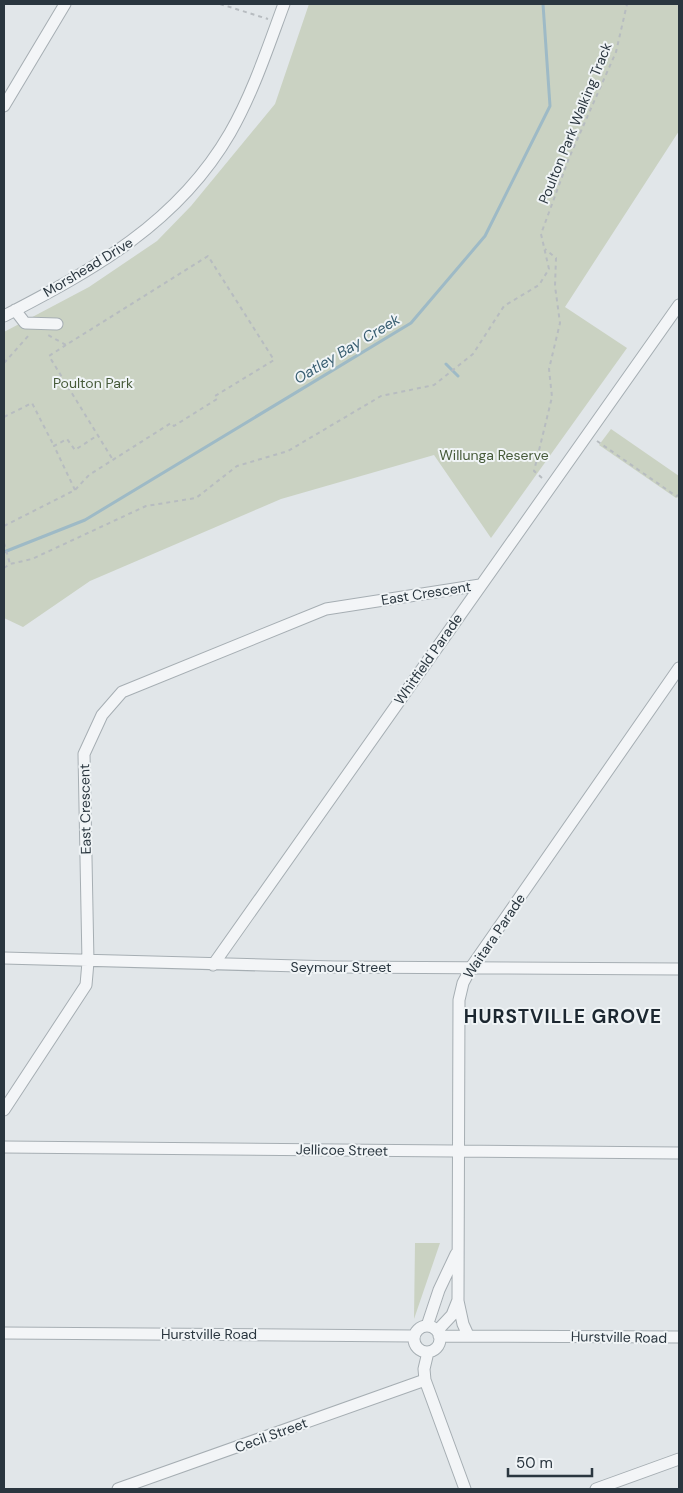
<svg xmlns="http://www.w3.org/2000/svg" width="683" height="1493" font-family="'DM Sans',sans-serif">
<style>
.green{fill:#cad2c2}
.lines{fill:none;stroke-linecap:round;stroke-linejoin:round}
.stream{stroke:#9ebac6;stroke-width:3}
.minor-casing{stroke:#a6aeb3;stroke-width:13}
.path{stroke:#b7bcc0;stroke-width:2;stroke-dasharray:4 4;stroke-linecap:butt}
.minor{stroke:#f3f5f7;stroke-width:11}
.labels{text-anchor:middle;stroke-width:4;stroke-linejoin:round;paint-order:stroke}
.street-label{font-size:14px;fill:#2a363f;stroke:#f0f4f6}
.park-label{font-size:14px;fill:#465a39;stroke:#f0f4f6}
.water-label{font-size:15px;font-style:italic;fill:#375d70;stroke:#f0f4f6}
.district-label{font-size:19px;font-weight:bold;letter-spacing:1px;fill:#1c2730;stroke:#f0f4f6}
</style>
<rect width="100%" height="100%" fill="#e1e6e9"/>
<path class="green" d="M309 4H679V131L565 307 627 348 491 538 434 455 281 499 90 581 23 627 4 618V332L89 287 157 241 191 206 275 104Z
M611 429 679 476V497L676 498 599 445Z
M415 1243H440L414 1319Z"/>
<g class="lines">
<path class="stream" d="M446 364 458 376
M4 552 85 520 411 323 485 236 550 106 543 4"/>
<defs>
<path id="minor" d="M4 106 65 4
M15 310 25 323 57 324
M4 316C93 270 178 223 230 133 253 93 268 47 284 4
M4 958 334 967 679 969
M213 965 679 305
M4 1110 86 985 88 962 84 754 102 715 122 692 326 609 480 585
M4 1147 679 1153
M458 1301 463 1324 468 1335
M427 1326 439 1290 456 1254
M414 1339a13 13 0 1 1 26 0a13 13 0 1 1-26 0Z
M437 1331 452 1315 458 1300 459 1000 463 983 472 966 679 668
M4 1333 414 1336
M439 1336 679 1337
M428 1352 424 1369 425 1380 465 1489
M118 1489 425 1380
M596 1489 679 1459"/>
</defs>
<use href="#minor" class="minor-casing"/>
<path class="path" d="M220 4 268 19
M66 345 49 356 113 460
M4 363 30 334
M4 417 32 403 54 446
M597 441 676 496 679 495
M542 478 534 471 552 397 549 369 560 323 555 286 556 258 545 249
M75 490 54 446 67 439 75 450 98 435
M4 526 75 490 89 475 171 423 174 426 217 399 215 396 274 360 208 256 66 345 48 335
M4 543 10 564
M4 568 10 564 32 559 146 506 196 498 237 466 288 451 381 396 434 385 473 354 504 306 539 285 549 269 541 234 569 158 616 52 627 4"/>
<use href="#minor" class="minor"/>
</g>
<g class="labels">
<g class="street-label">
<text transform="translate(575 123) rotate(-68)" y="5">Poulton Park Walking Track</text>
<text transform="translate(88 267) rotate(-31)" y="5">Morshead Drive</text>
<text transform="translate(426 593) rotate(-9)" y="5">East Crescent</text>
<text transform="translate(428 659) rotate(-55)" y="5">Whitfield Parade</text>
<text transform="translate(85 809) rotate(-91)" y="5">East Crescent</text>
<text transform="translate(494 936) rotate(-56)" y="5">Waitara Parade</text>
<text x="341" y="972">Seymour Street</text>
<text transform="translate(342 1150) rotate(1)" y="5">Jellicoe Street</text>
<text x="209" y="1339">Hurstville Road</text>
<text transform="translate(619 1337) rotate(1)" y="5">Hurstville Road</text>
<text transform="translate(271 1435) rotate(-20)" y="5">Cecil Street</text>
</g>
<g class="park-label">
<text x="93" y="388">Poulton Park</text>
<text x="494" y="460">Willunga Reserve</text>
</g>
<g class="water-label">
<text transform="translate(347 349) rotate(-31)" y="5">Oatley Bay Creek</text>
</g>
<g class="district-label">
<text x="563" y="1023">HURSTVILLE GROVE</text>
</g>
</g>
<rect width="683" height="1493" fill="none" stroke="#2a363f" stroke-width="10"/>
<path d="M508 1468v8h84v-8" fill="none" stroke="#2a363f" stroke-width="2.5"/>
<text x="516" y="1468" font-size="15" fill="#2a363f" stroke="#f0f4f6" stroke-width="4" paint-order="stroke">50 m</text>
</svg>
